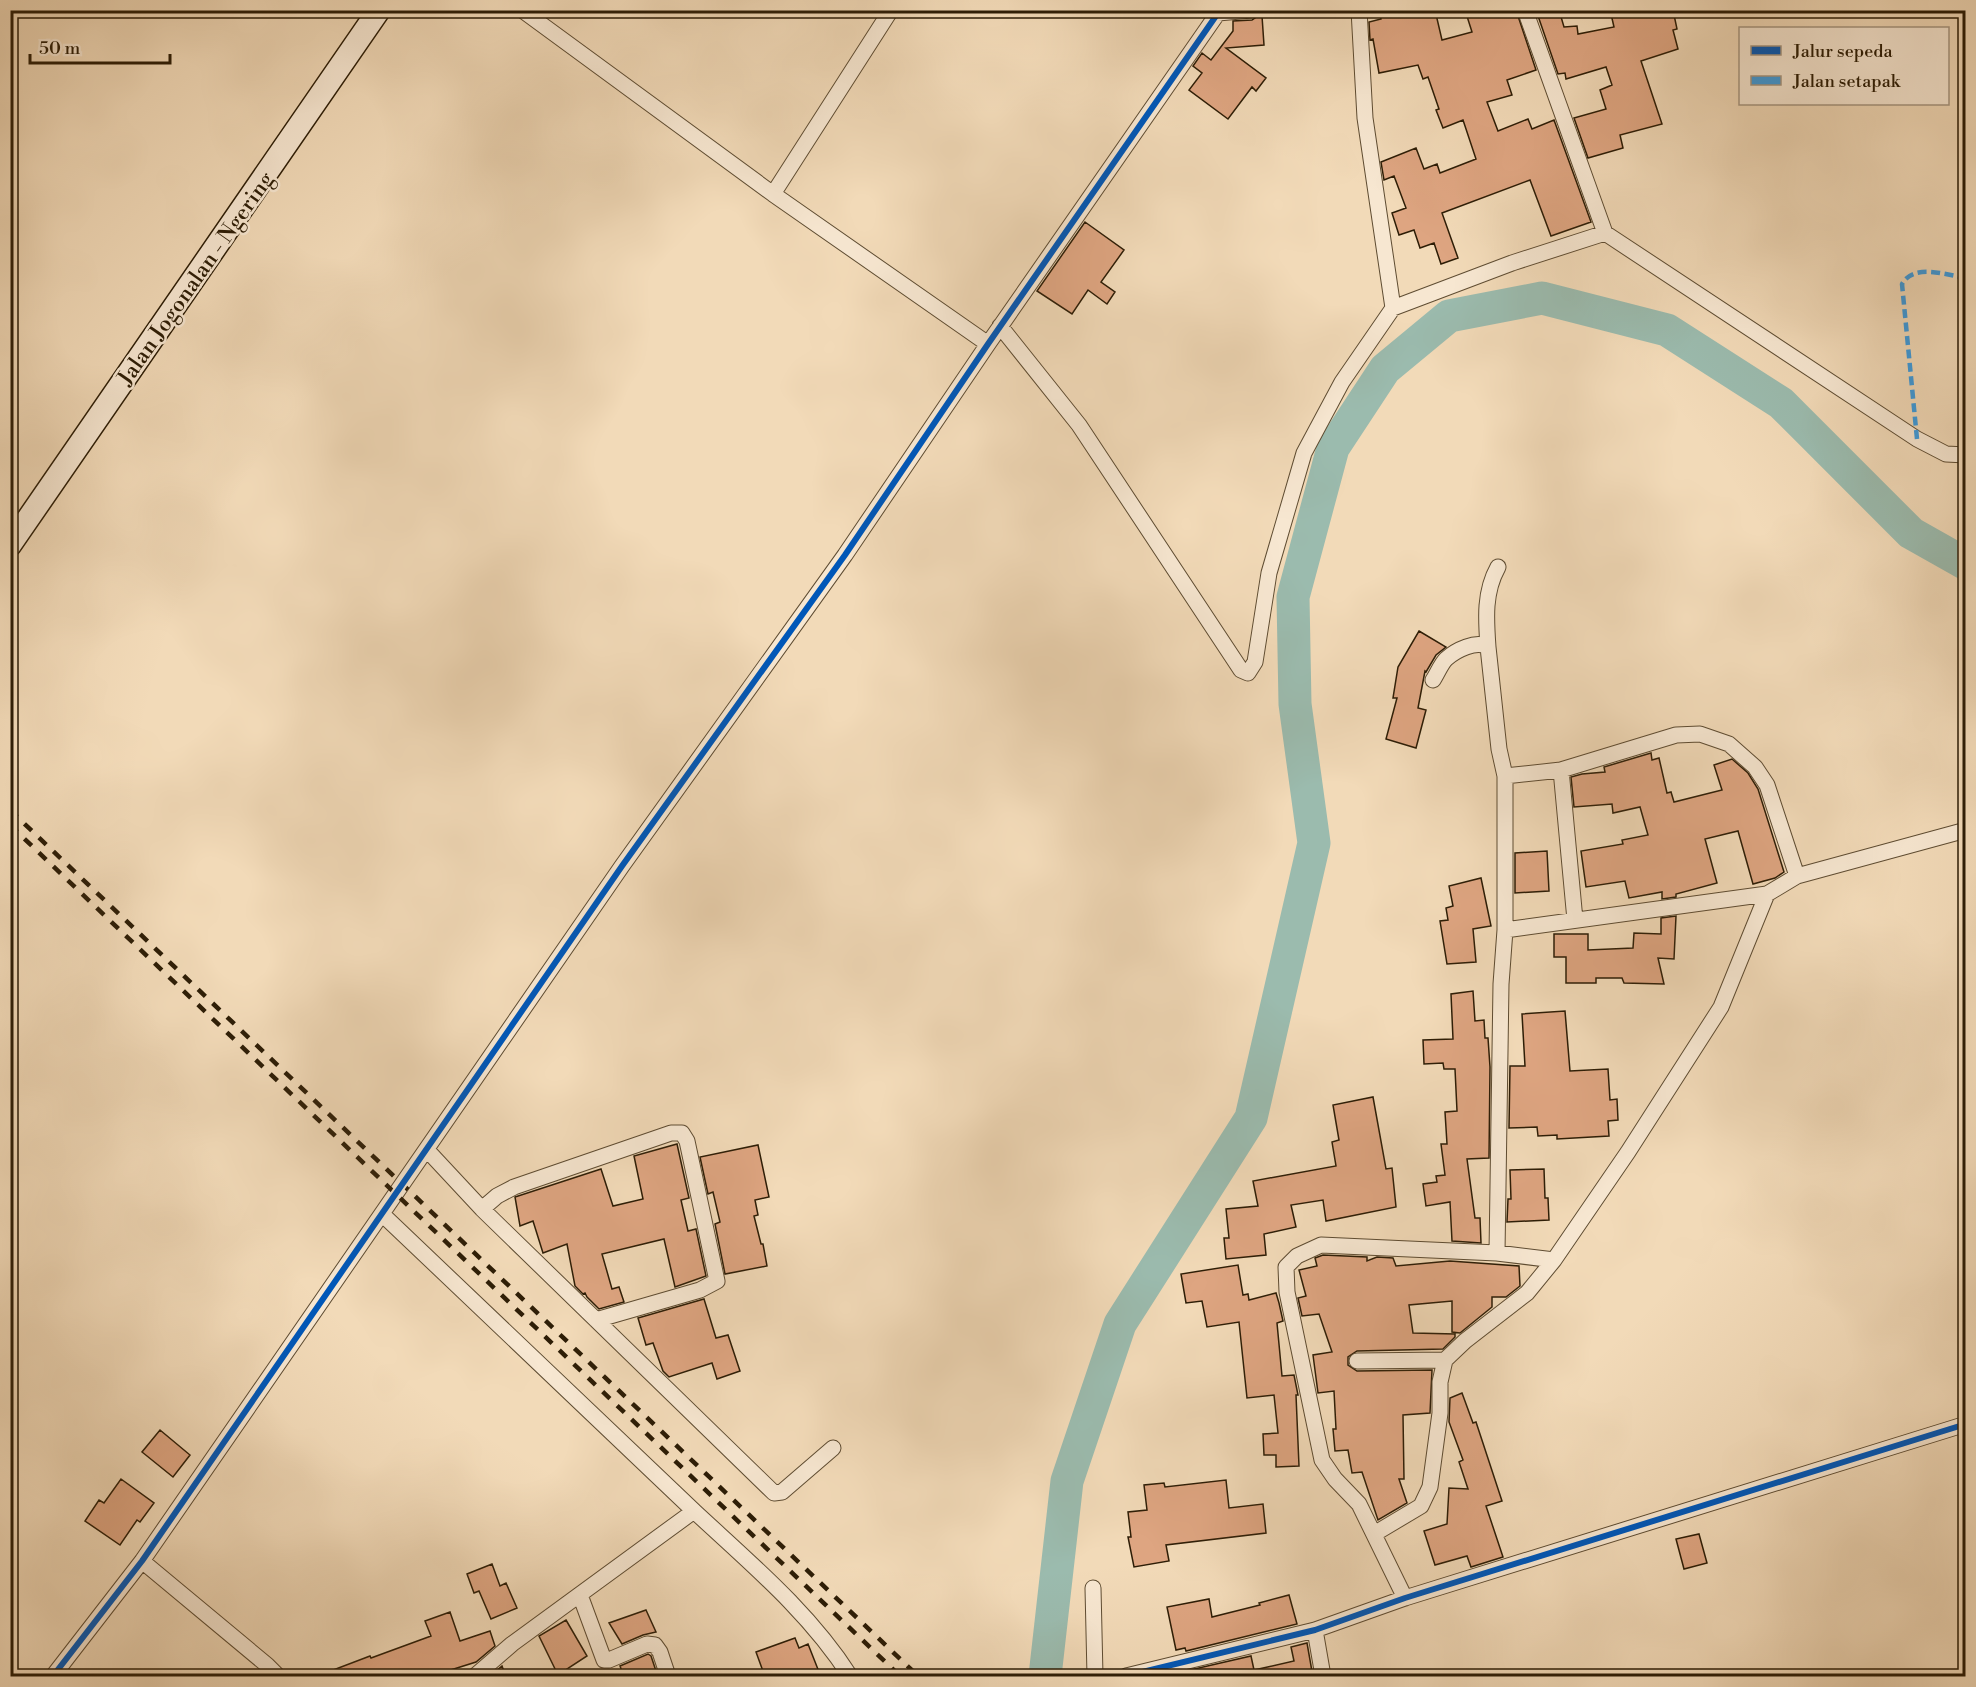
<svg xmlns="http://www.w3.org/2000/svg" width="1976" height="1687" font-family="'Libre Bodoni',serif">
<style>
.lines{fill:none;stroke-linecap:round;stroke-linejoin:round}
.river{stroke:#9bbbae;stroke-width:33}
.building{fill:#dea581;stroke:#2d1d06;stroke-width:1.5}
.minor-casing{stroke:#5e4c32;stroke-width:17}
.secondary-casing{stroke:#2d1d06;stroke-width:25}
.minor{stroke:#f7e7d1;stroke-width:15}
.secondary{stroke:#f7e7d1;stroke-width:22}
.rail{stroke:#2d1d06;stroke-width:4.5;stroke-dasharray:10 10;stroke-linecap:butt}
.quiet{stroke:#3d9bdd;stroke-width:4.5;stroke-dasharray:9 4.5;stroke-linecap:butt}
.cycleway-casing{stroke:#f7e7d1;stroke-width:10}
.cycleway{stroke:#0057b8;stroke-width:6}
.labels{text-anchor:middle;stroke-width:5;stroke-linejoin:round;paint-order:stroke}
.street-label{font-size:22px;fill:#2d1d06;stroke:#f7e7d1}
</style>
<rect width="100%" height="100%" fill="#f2dab8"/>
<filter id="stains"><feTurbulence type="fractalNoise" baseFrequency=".00333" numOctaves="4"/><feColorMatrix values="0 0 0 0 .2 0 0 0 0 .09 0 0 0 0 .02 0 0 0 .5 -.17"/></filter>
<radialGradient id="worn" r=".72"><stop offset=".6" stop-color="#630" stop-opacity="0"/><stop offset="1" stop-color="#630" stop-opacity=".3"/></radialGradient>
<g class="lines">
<path class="river" d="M1045 1676 1067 1481 1120 1324 1251 1118 1314 843 1295 704 1293 597 1333 448 1385 369 1449 316 1542 298 1667 330 1781 403 1911 533 1966 564"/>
</g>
<path class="building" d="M1379 10H1435L1442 40 1472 32 1465 10H1516L1536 70 1507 80 1512 95 1487 102 1498 131 1528 119 1532 129 1554 120 1591 222 1551 236 1530 180 1442 213 1458 258 1441 264 1434 243 1420 248 1414 230 1399 235 1392 213 1406 208 1394 176 1384 180 1381 162 1416 148 1424 169 1437 164 1440 173 1476 159 1463 120 1443 128 1436 110 1439 109 1428 77 1423 79 1418 65 1379 73 1373 39 1370 40 1369 22 1381 19Z
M1536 10H1559L1564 27 1577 26 1578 34 1614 27 1611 14 1629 10H1673L1677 29 1673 30 1678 49 1641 61 1662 124 1620 135 1623 148 1588 158 1574 118 1606 109 1600 90 1612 85 1606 67 1566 79 1565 73 1558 74Z
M1258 16H1262L1264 45 1226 48 1266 78 1256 91 1252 87 1228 119 1189 90 1202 73 1193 66 1202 53 1211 60 1233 31V21L1252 20Z
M1085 222 1124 250 1101 282 1115 292 1107 304 1088 290 1072 314 1037 291Z
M1419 631 1446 647 1436 655 1426 672 1425 671 1418 708 1426 710 1416 748 1386 739 1397 698H1393L1398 667Z
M1651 753 1652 760 1659 758 1667 793 1671 792 1674 802 1722 790 1714 765 1732 759 1748 773 1758 789 1784 872 1775 878 1753 884 1738 831 1705 839 1717 883 1676 894V897L1662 899V892L1629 898 1625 881 1586 887 1581 851 1623 844 1622 840 1648 835 1640 807 1613 813 1612 804 1574 807 1571 777 1582 774 1605 772 1604 767Z
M1547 851 1549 891 1515 893V853Z
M1481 878 1491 926 1473 929 1476 962 1447 964 1440 921 1448 920 1446 908 1453 906 1449 886Z
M1676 916 1674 959 1658 958 1664 984 1624 983 1622 978H1596V983H1566V957H1554V934H1588V950L1633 948 1634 933 1661 934V918Z
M1473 991 1475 1021 1484 1020 1485 1038H1488L1490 1067 1489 1158 1467 1159 1475 1218H1480L1481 1243 1452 1241 1450 1202 1426 1206 1423 1184 1437 1182 1436 1176 1445 1175 1441 1144H1447L1445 1112 1457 1111 1455 1069H1444L1443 1063 1424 1064 1423 1040 1453 1039 1451 994Z
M1565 1011 1570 1071 1608 1069 1610 1100 1617 1099 1618 1120 1608 1121 1609 1136 1557 1139V1135L1538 1136 1537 1127 1509 1128 1510 1066H1525L1522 1014Z
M1373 1097 1386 1169 1392 1168 1396 1207 1326 1221 1323 1200 1291 1205 1296 1227 1264 1234 1266 1255 1226 1259 1224 1238H1229L1226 1209 1258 1206 1253 1181 1336 1166 1332 1142 1339 1140 1333 1105Z
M677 1144 689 1198 681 1200 688 1231 696 1229 706 1276 675 1287 664 1239 602 1254 612 1289 619 1287 624 1302 599 1309 587 1297 585 1293 583 1294 575 1286 567 1244 543 1253 533 1221 520 1226 515 1197 601 1169 613 1206 643 1199 634 1156Z
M758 1145 769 1197 755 1200 758 1215 754 1216 761 1244H763L767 1266 725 1274 715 1224 720 1222 713 1192 708 1194 700 1157Z
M1544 1169 1545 1198H1548L1549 1220 1507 1222 1508 1199H1511L1510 1170Z
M1323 1255 1367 1257V1261L1377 1257 1393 1258 1396 1266 1450 1261 1519 1266 1520 1286 1506 1297H1492V1307L1460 1333 1452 1332V1301L1409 1305 1413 1333 1455 1334V1337L1443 1349 1357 1351 1348 1357V1365L1357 1371 1432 1370 1430 1413 1403 1415 1404 1479H1399L1407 1503 1378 1520 1362 1472 1352 1473 1348 1450 1335 1451 1333 1429H1336L1334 1391 1318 1393 1313 1355 1332 1352 1319 1314 1302 1316 1298 1298 1306 1296 1299 1270 1317 1266 1315 1258Z
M1238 1265 1243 1295 1248 1294 1249 1300 1276 1293 1279 1303 1283 1321 1277 1323 1282 1376 1294 1375 1298 1395H1296L1299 1466 1276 1467V1455H1264L1263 1434 1278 1433 1274 1395 1247 1398 1239 1322 1207 1327 1202 1301 1186 1303 1181 1274Z
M704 1299 716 1338 728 1335 740 1371 717 1379 712 1363 669 1377 663 1371 653 1343 646 1345 638 1318Z
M1462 1393 1473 1423 1476 1422 1502 1501 1486 1506 1503 1557 1471 1567 1467 1556 1435 1565 1424 1531 1447 1524 1449 1488 1468 1489 1459 1462 1463 1460 1449 1422 1450 1398Z
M160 1430 190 1455 173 1477 142 1452Z
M121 1479 154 1503 140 1522 137 1520 120 1545 85 1521 99 1500 104 1503Z
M1226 1480 1229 1508 1263 1504 1266 1533 1166 1545 1169 1561 1134 1567 1128 1537H1131L1128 1512 1147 1510 1144 1485 1164 1483 1165 1487Z
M1699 1534 1707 1563 1684 1569 1676 1539Z
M492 1564 500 1586 506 1583 517 1608 491 1619 479 1591 474 1593 467 1574Z
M1289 1595 1297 1624 1186 1651 1185 1648 1176 1650 1167 1607 1209 1599 1212 1617 1260 1605 1259 1603Z
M646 1610 656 1632 643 1635 622 1644 609 1623Z
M450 1612 460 1641 490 1631 495 1646 476 1662 441 1673 442 1677H320V1675L370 1656 371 1658 431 1636 425 1621Z
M566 1620 587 1656 558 1675 539 1636Z
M795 1638 799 1648 808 1644 821 1677H779L777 1670 764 1674 756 1652Z
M1307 1643 1313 1677H1191L1190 1670 1251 1656 1254 1670 1294 1661 1291 1647Z
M648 1654 651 1656 658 1677H624L620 1666Z
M502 1666 506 1677H489Z"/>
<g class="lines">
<defs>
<path id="minor" d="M522 10 773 194 988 344
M1359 10 1365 118 1393 308 1512 263 1605 233
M1525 10 1605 233 1917 439 1946 454 1966 455
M1218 13 1251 10
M773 194 891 10
M1000 326 1079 425 1241 670 1248 673 1255 662 1269 573 1304 453 1342 382 1393 308
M1488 647C1486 619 1484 592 1498 567
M1433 680C1437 674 1441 664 1446 659 1456 650 1476 640 1488 647L1499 749 1505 776 1561 770 1676 735 1700 734 1729 744 1755 767 1767 785 1797 876
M1561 770 1575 920
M1505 776V930
M427 1150 482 1209 774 1493 782 1492 833 1448
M482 1209 497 1196 514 1187 671 1133H682L687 1141 717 1281 700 1290 596 1320
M382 1214 694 1511
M1497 1253 1501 984 1505 930 1767 894 1797 876 1966 830
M1357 1361 1445 1360
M1374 1534 1421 1506 1430 1487 1440 1413V1382L1445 1360 1465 1341 1527 1293 1554 1260 1628 1152 1721 1007 1767 894
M142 1561 267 1665 278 1676
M1093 1588 1095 1676
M580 1595 604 1660H609L647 1644 655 1645 660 1652 668 1676
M1405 1598 1359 1504 1335 1479 1322 1460 1287 1292 1286 1267 1297 1256 1321 1245 1497 1253 1554 1260
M1315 1630 1323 1676
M53 1676 142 1561 622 866 845 555 988 344 1218 13
M475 1676 512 1644 694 1511C750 1563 809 1612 850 1676
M1126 1676 1315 1630 1405 1598 1966 1424"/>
<path id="secondary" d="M10 545 379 10"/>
</defs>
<use href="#minor" class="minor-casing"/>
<use href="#secondary" class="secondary-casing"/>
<use href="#minor" class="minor"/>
<use href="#secondary" class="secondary"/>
<path class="rail" d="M10 810 918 1676
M10 825 900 1676"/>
<path class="quiet" d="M1917 439 1902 284C1914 263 1946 275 1966 278"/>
<defs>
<path id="cycleway" d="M53 1676 142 1561 622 866 845 555 988 344 1218 13V10
M1126 1676 1315 1630 1405 1598 1966 1424"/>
</defs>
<use href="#cycleway" class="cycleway-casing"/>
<use href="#cycleway" class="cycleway"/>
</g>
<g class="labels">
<g class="street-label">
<text transform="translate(195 278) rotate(-55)" y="8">Jalan Jogonalan - Ngering</text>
</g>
</g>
<rect width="1976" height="1687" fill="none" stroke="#f2dab8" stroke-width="36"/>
<rect x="12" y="12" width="1952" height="1663" fill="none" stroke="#2d1d06" stroke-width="3"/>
<rect x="18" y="18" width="1940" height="1651" fill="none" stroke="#2d1d06" stroke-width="1.5"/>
<rect x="1739" y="27" width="210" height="78" fill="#f7e7d1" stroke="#a69680" stroke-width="1.5"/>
<rect x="1751" y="46" width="30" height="9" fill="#0057b8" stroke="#a69680" stroke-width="1.5"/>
<text x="1793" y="57" font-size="18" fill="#2d1d06">Jalur sepeda</text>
<rect x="1751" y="76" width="30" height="9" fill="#3d9bdd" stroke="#a69680" stroke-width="1.5"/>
<text x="1793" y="87" font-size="18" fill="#2d1d06">Jalan setapak</text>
<path d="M30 54v9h140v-9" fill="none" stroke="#2d1d06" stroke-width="3"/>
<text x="39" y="54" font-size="18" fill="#2d1d06" stroke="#f7e7d1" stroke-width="4.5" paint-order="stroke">50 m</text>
<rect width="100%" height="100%" filter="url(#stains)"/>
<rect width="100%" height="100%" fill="url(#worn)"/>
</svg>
